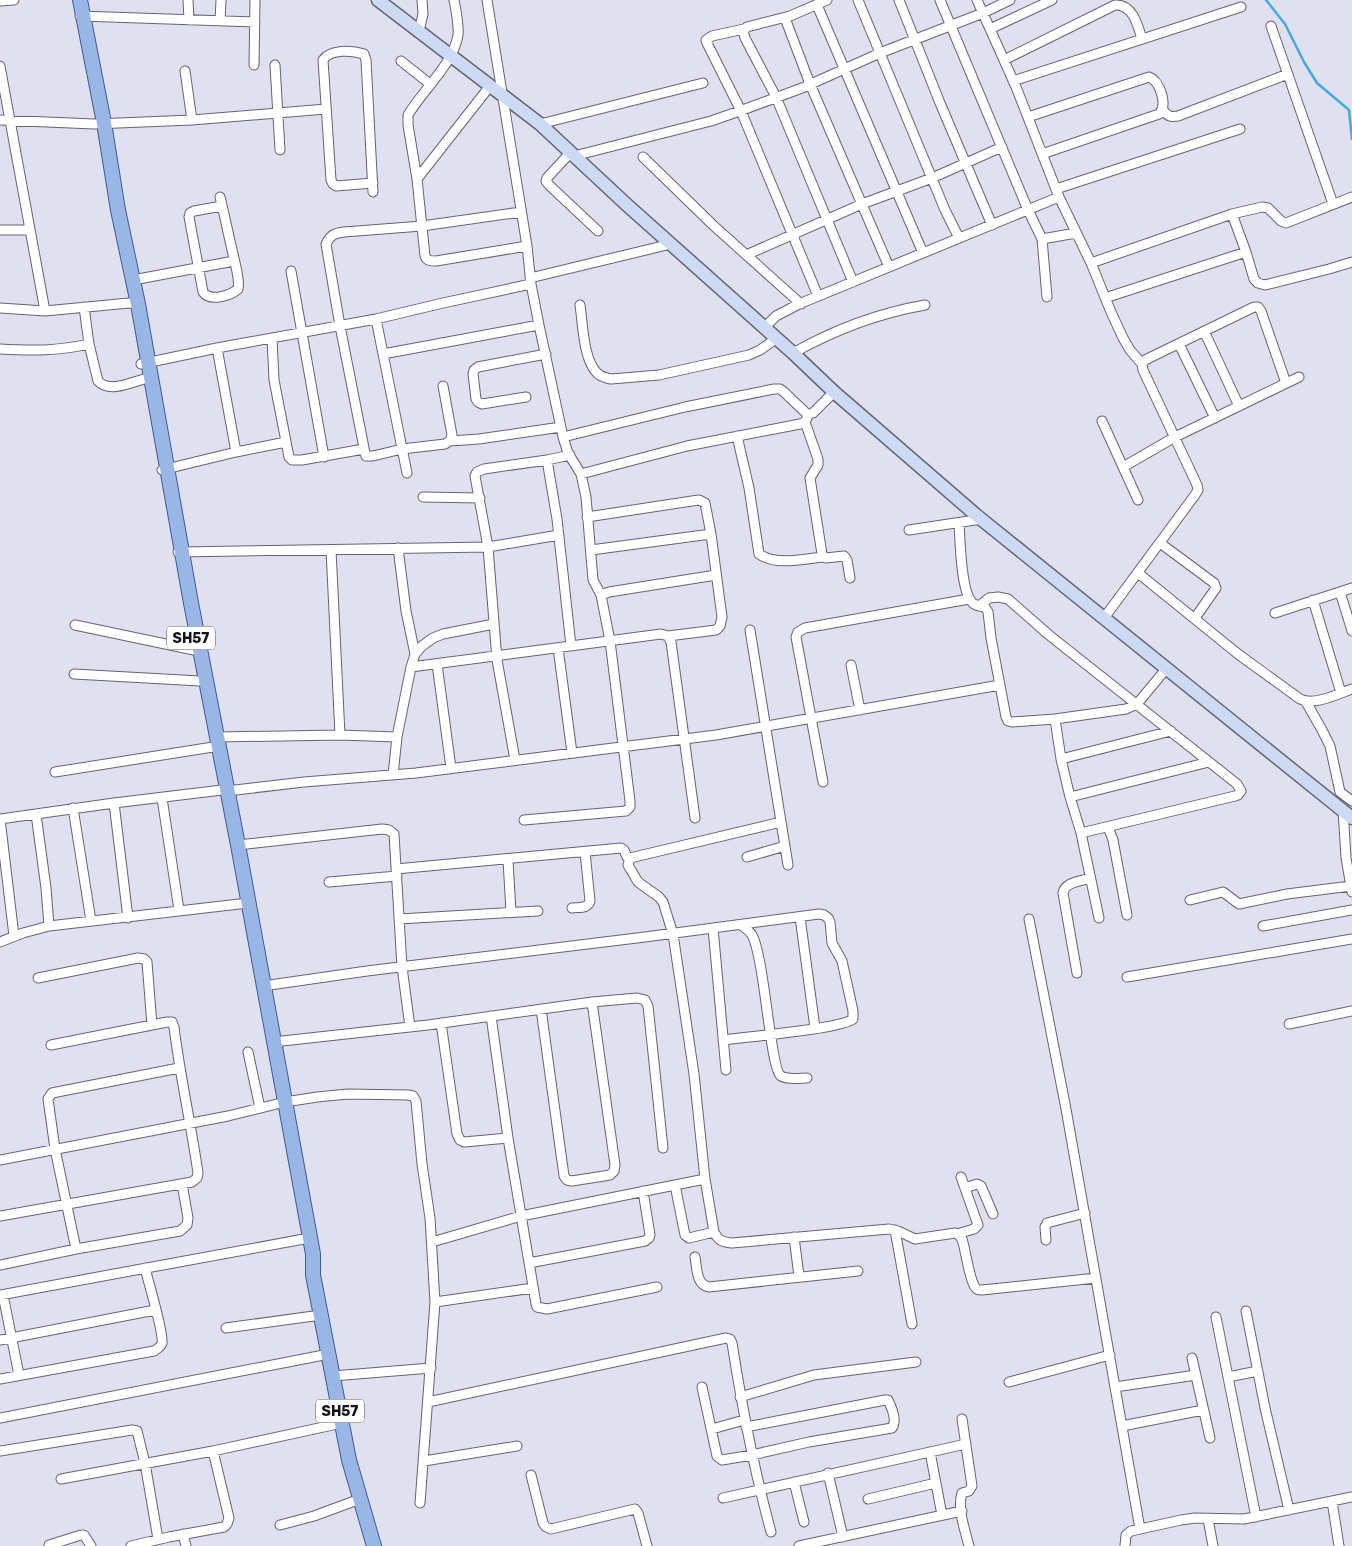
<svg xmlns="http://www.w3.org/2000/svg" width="1352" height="1546" font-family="Rubik,sans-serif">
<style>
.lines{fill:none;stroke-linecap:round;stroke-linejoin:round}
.stream{stroke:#44aadf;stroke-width:2.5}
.street-casing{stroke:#646472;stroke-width:11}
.secondary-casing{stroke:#646472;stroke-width:15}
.primary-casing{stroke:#3e5d94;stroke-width:16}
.street{stroke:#fff;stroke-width:9}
.secondary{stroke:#ccdbf3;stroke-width:12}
.primary{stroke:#99b6e7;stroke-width:14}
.labels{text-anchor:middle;stroke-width:4;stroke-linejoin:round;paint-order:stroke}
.shield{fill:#fff;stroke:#59595d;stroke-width:1}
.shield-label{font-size:14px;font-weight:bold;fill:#121217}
</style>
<rect width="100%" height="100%" fill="#e0e0f0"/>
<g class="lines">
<path class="stream" d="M1266 0 1285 24 1304 62 1317 83 1349 110 1352 139"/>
<defs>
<path id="street" d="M188 0 189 20
M454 0C456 11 459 24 458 35 454 63 422 91 408 115V125L417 179 425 256C427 261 431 261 436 261L527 246
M487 0 527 246 531 284 539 325 563 437 568 453 581 474 586 497 593 580 601 595 610 641 630 801V807L626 811 524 820
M827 0 790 16 747 27 743 31 745 38 776 97 853 282
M858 0 945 210 959 238
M899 0 940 103 992 225
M940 0 1028 210 1042 239 1047 297
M977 0 1016 87 1059 197 1091 263 1111 312 1123 338 1130 350 1142 364
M0 1 14 0
M817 5 923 253
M80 16 255 22
M785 18 810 84 889 267
M220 21 221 0
M1271 26 1333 204
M744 29 712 36 706 40 707 43 741 111 818 296
M990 29 1052 0
M419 31 423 14 422 0
M1004 60 1115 5C1133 4 1138 26 1142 39
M401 61 430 84
M254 65 255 0
M275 65 280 150
M0 66 45 311
M185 71 192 120
M1013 81 1241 7
M1163 110C1168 117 1171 117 1178 116L1288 74
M1028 117 1149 77C1160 81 1168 105 1159 114L1042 154
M0 120 94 124 192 120 326 109
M540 124 703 83
M570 153 547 178 546 181 549 185 598 231
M574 156 711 121 737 112 802 88 880 53 983 13 1010 0
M643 157 714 226 801 304
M417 179 490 86
M373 183 336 186 333 184 331 180 323 60C330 49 352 50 364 54L366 60 373 192
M1056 189 1240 129
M220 197C225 217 229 238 234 258 236 268 240 280 238 289 230 296 210 302 203 292L189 217 190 213 194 211 222 206
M1232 214 1246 252 1254 279 1258 283 1265 285 1329 269 1352 262
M0 230H30
M1042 239 1076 233
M746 255 862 204 932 178 1002 147
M1091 263 1232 214 1262 207 1268 208 1281 221 1286 223 1352 197
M291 271 324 457
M530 278 671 244
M133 280 234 261
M1105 298 1246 252
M580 305C583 325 583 358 597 373 601 377 606 378 611 379L659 375 749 355 760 350 777 338
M84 307 89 344 98 381C109 393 130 383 144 379
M0 308 45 311 129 303 138 304
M376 319 407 473
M765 327 776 316 799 304 1059 197
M1204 331 1239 406
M272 338 274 380 289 457 292 460H302L364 449
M1179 344 1215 418
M217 348 236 452
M0 349C33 351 57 351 89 344
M793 353C834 330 879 313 925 305
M383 354 539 325
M141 364 217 348 376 319 443 303 531 284
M443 386 452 435 450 441 445 444 402 449 373 456H366L365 453 340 326 326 244C330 235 335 233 344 232L422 226 521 212
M526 397 482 404 478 402 476 399 473 374 474 370 478 367 546 354
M1102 421 1138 500
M805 422 818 459V465L810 478 822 554 823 557 826 558 844 556 847 560 850 578
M737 436 749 488 759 554C776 566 803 559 823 557
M563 437 685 407 774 389H780L784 392 806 413 809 414 813 413 834 392
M450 441 479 439 561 427
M547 460 557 519 571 646
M1123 467 1175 437 1299 377
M162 470 236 452 286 442
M581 474 687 446 800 424 805 422 809 414
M423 497 480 498
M587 517 692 501 699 500 705 503 711 534 722 617 720 626 716 630 668 636
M959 523C960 540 961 589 971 601 974 606 980 606 985 607L988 612 991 638 1006 717 1008 721 1012 722 1055 719 1126 709 1137 704 1166 669
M909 530 982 519
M1160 543 1214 583 1216 588 1195 618
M398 548 406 611 415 654
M331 550 340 735
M591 550 711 534
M178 552 488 547 559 535
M1138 573 1238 654 1300 699C1314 706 1338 694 1352 689
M1340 592 1352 631
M601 595 609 592 716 575
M1313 600 1341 693
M979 606 989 598 998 597 1008 599 1049 635 1237 784 1241 791 1238 795 1235 796 1081 833
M1275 613 1352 588
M1104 618 1195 495 1198 490 1197 485 1143 370 1142 364 1145 360 1254 307H1258L1261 311 1286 383
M75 625 194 650
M750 630 788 865
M558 648 572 753
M437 664 451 768
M851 665 860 710
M411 667 661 634 668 636 671 642 695 818
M74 674 200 681
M1306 702 1322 730 1330 746 1340 792 1352 801
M1055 719 1061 759 1070 797 1081 833 1099 918
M216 737 340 735 397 737
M1061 759 1171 731
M515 760 497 660 488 547 475 476 477 472 484 469 547 460 570 455
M55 772 213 747
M393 775 397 737 411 667 415 654 422 646 433 638 443 634 494 624
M823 782 796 637 798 632 805 628 969 599
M1070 797 1209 762
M162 798 179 910
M114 803 128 918
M73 808 91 921
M1343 810 1346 858 1352 892
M36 814 46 888 49 926
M0 819 114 803 222 790 227 791 304 782 416 773 716 735 1000 685
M0 819 14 936
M1108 827 1113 840 1127 915
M238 845 382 829 389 830 394 834 402 967 410 1027
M747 857 785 846
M630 858 628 865 638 882 659 897 663 902 673 934 694 1074 705 1179 714 1232C719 1241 722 1242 732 1243L889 1229 898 1231 915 1239 955 1233 959 1235 962 1239C966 1251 969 1279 975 1287 977 1290 978 1290 982 1290L1096 1278
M508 860 511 912
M396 869 621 848 624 850 627 857 630 858 781 822
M329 882 397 876
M1190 900 1223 892 1239 904 1287 894 1351 886
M572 908C579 907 588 909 590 901L585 852
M800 917 815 1028
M399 919 538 911
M1029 919 1066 1109 1140 1529
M741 925C745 928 749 930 752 935 765 959 770 1069 781 1076 787 1080 800 1078 807 1078
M1263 926 1352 910
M713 928 726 1070
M0 942 23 933 49 926 248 903
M1077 973 1063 893C1065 882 1081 881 1090 878
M1127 977 1352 939
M38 978 138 958 144 959 147 962 152 1025
M263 986 367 971 645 937 819 914 824 915 828 918 830 922 832 943 842 961 853 1011V1019C841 1029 744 1037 723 1040
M541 1009 564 1176 567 1180 572 1181 610 1175 614 1171 615 1165 592 1002
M491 1016 508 1138 536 1304 537 1307 547 1309 657 1287
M441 1023 457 1134 460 1140 464 1142 508 1138
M1289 1024 1352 1011
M273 1042 428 1025 592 1002 637 998 645 1000 648 1006 649 1015 663 1148
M248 1052 260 1108
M0 1160 228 1116 285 1102 317 1097 348 1094 408 1095 413 1096 416 1101 422 1164 430 1218 435 1302 420 1503
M675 1185 685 1235 689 1238 714 1232
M965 1188 977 1184 981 1186 993 1214
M0 1216 192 1182 197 1178 198 1173C191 1124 180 1076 174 1027L172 1022H167L51 1045
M895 1230 912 1324
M957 1234 974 1229 978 1225 961 1177
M794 1237 799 1276
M1046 1240 1045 1227 1047 1223 1085 1213
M432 1242 521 1216 705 1179
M76 1249 55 1149 48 1099 52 1093 57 1092 179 1068
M695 1257C697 1268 696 1285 709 1287L858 1271
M529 1263 645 1241 649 1238 650 1235 643 1191
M0 1265 76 1249 180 1231 187 1225 188 1218 182 1184
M0 1295 304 1239
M3 1295 19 1375
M435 1302 533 1288
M1246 1311 1265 1408 1289 1510
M1216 1317 1256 1517
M226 1328 321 1315
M0 1340 155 1310
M1192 1358 1210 1438
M333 1376 431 1368
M1228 1377 1258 1371
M0 1379 154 1351C157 1349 161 1347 162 1343 164 1333 148 1281 145 1268
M1009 1382 1110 1355
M702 1387 717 1456 722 1460 752 1455 809 1442 892 1428C897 1421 892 1408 888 1400H885L746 1427
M1115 1387 1196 1375
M740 1397 814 1375 916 1362
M428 1402 726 1338 730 1339 732 1343C742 1407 754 1470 771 1532
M0 1418 329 1354
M962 1419 972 1486 969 1491 962 1493C957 1509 965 1530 969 1546
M1122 1426 1203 1410
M712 1429 744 1420
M0 1451 132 1430 137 1431 145 1463 158 1539
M930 1452 942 1515
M424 1461 517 1446
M828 1473 843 1537
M531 1475 543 1523 546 1527 551 1529 635 1509 638 1513 647 1546
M61 1479 213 1451 342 1423
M794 1482 804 1522
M723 1498 966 1444
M868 1499 936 1483
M1332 1501 1339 1546
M1208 1519 1213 1546
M280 1525 314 1516 360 1499
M183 1534 186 1546
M49 1545 81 1535H84L91 1546
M131 1546 169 1537 224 1527 227 1524 229 1518 213 1451
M799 1546 962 1511
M1125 1546 1126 1535 1131 1531 1181 1520 1195 1518 1244 1519 1352 1497"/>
<path id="secondary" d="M378 0 540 124 627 205 793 353 834 392 976 515 1352 818"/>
<path id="primary" d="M80 0 104 123 118 210 138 304 191 603 238 845 313 1254V1275L349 1460 374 1546"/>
</defs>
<use href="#street" class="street-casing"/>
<use href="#secondary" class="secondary-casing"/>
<use href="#primary" class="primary-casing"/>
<use href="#street" class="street"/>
<use href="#secondary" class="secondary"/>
<use href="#primary" class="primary"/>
</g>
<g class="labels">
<g class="shield">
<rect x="167" y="626.5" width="48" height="23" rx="4"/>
<rect x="316" y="1399.5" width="48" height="23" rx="4"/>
</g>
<g class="shield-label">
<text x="191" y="643">SH57</text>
<text x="340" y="1416">SH57</text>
</g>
</g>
</svg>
